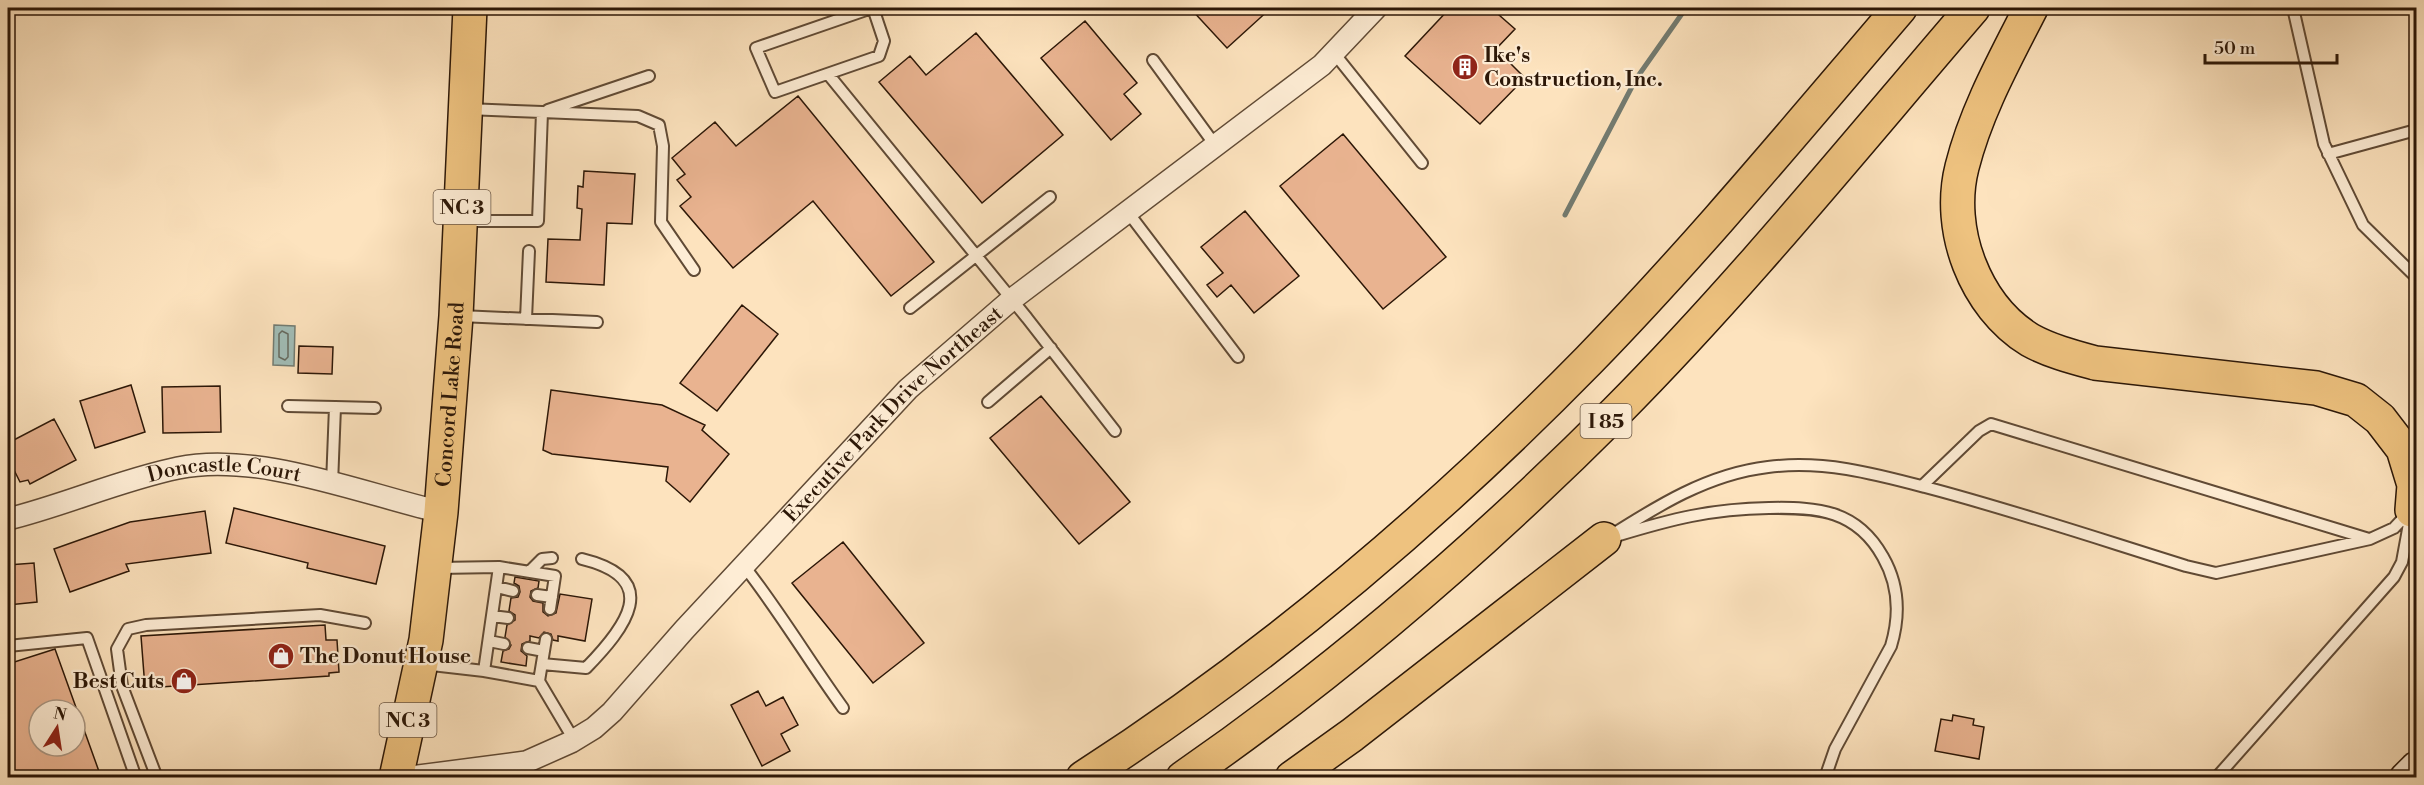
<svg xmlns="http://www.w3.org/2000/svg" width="2424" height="785" font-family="'Libre Bodoni',serif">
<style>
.water{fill:#a1bdb7;stroke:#727b71;stroke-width:1.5}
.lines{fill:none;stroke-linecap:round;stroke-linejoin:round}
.shore{stroke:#666a5f;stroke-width:1.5}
.stream{stroke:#727b71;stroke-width:5}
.building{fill:#e9b390;stroke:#2c1707;stroke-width:1.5;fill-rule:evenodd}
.lane-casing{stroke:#604a35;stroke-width:14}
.street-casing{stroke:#604a35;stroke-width:24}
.secondary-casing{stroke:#2c1707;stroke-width:33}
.primary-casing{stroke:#2c1707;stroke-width:36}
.highway-casing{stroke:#2c1707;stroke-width:36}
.lane{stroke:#feedd5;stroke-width:10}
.street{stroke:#feedd5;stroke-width:21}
.secondary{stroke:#feedd5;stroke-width:30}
.primary{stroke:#eec27f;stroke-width:33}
.highway{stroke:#eec27f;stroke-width:33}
.labels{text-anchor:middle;stroke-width:4.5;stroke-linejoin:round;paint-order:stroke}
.shield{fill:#feedd5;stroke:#6b5745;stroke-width:1.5}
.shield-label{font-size:20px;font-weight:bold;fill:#2c1707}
.poi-label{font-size:21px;font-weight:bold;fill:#2c1707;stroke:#feedd5;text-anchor:start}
.street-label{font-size:21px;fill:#2c1707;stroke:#feedd5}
</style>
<rect width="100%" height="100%" fill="#fde3be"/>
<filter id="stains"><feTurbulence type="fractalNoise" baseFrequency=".00333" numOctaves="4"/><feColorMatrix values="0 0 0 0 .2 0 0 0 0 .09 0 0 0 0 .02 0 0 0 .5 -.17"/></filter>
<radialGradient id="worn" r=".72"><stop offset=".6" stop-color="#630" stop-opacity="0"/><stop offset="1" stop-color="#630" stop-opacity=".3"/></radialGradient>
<path class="water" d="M274 325 295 326 294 366 273 365Z"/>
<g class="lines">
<path class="shore" d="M282 331 288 334V357L285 360 279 357V334Z"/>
<path class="stream" d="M1565 215 1636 79 1686 8"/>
</g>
<path class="building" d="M1190 8H1271L1227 48Z
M1450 8 1457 13 1462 8H1491L1515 29 1496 49 1525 78 1480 124 1405 56Z
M1085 21 1137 83 1124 94 1141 114 1111 140 1041 58Z
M976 33 1063 135 982 203 879 82 910 56 926 75Z
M798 96 934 262 891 296 813 201 733 268 680 206 691 197 677 180 685 174 672 158 715 122 736 146Z
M1343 134 1446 257 1383 309 1280 186Z
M584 171 635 174 632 224 607 223 604 285 546 282 548 239 580 240 582 209 577 208 578 186 583 187Z
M1245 211 1299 276 1254 313 1231 285 1217 297 1207 285 1223 273 1201 247Z
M742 305 778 334 717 411 680 383Z
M299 346 333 347 332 374 298 373Z
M131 385 145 432 95 448 80 401Z
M220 386 221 432 163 433 162 387Z
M551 390 662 405 705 425 702 430 729 454 690 502 666 481 668 467 552 454 543 450Z
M1041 396 1130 502 1079 544 990 438Z
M54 419 76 460 30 484 28 480 20 482 8 458V443Z
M234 508 385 546 376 584 307 568 308 563 226 543Z
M205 511 211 553 126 564 129 571 70 592 54 549 130 522Z
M843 542 924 643 873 683 792 583Z
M34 563 37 602 8 605V565Z
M515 577 539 581 538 588 531 591 530 597 533 601 543 603V612L548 616 556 613 560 594 592 599 585 641 558 636V641L553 640 551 634 544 632 539 638 530 636V641L522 644 521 651 527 656 526 666 501 662 503 651 509 649 511 645 505 637 507 625 515 620V615L509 611 511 598 518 597 520 592 519 586 514 583Z
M325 625 326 640H337L339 672 329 673V676L145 688 141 636Z
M55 649 101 777H8V664ZM39 710H75V746H39Z
M758 691 766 706 783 697 798 725 781 734 790 751 762 766 731 705Z
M1953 715 1974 719 1973 725 1984 727 1979 759 1935 751 1941 719 1952 721Z"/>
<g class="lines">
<defs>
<path id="lane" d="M872 8 756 48 775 92 879 56 884 41 873 8
M2293 8 2324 144 2363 225 2416 277
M1334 53 1422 163
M1153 60 1215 145
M828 74 1027 318 1115 431
M548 110 649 76
M542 112 638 116 659 125 663 146 661 222 694 270
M2328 154 2416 130
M1127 211 1238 357
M465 221H538L542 112 467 109
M910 308 1050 197
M460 316 597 322
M526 319 529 251
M988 402 1051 348
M288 406 335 407
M332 484 335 407 375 408
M1922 486 1979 431 1991 424 2369 539
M1616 536C1672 519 1710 509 1769 508 1818 507 1857 510 1883 557 1899 585 1900 616 1891 646L1835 749 1825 778
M1607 538C1657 506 1708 474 1768 467 1823 460 1872 473 1925 487 2013 510 2099 539 2186 566L2216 573 2370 539 2394 528 2410 511
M744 566C780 612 809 661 843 708
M499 567 555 576 550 609
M529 572 542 559 552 558
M497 587 513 591
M537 595 552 597
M492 616 508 618
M489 641 504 644
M8 646 87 638 136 778
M528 648 544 651
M423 664 484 671 499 567 438 568
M542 664 586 668C625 628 664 579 582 559
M484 671 539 681 574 740
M539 681 546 639
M157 778 122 686 117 649 128 629 146 625 320 615 365 623
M2216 778 2394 577 2402 562 2411 513"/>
<g id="street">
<path id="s1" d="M8 519C65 505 120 480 178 468 257 451 363 494 441 512"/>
<path id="s2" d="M403 778 526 762 571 742 594 728 612 712 684 630 908 389 1011 300 1322 65 1376 8"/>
</g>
<path id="secondary" d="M2405 778 2416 767"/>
<g id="primary">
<path id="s3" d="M396 778 426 640 441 512 456 316 470 8"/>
</g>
<path id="highway" d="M2031 8C2005 59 1976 111 1962 167 1946 230 1975 306 2030 340 2050 351 2073 357 2095 363L2316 388 2356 400 2380 419 2403 449 2414 485 2412 510
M1083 778C1266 660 1436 516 1589 360 1698 248 1798 127 1900 8
M1183 778C1338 671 1483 545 1616 412 1743 284 1856 144 1973 8
M1292 778 1352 735 1604 539"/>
</defs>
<use href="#lane" class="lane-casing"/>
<use href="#street" class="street-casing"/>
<use href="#secondary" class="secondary-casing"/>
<use href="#primary" class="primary-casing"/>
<use href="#highway" class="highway-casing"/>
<use href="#lane" class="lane"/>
<use href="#street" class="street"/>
<use href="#secondary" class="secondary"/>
<use href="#primary" class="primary"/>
<use href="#highway" class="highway"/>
</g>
<defs>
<symbol id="building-disc" viewBox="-11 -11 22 22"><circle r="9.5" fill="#8f2418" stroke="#feedd5"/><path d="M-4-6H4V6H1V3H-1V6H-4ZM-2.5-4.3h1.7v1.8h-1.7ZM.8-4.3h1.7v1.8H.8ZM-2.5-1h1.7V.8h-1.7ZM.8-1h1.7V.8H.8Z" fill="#fff"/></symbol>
<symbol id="shop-disc" viewBox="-11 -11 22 22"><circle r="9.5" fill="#8f2418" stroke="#feedd5"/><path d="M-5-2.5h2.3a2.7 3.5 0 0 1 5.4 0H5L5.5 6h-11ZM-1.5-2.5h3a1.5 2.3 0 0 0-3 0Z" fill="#fff"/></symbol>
</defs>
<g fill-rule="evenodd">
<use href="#building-disc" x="1450" y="52" width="30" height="30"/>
<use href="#shop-disc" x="266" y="641" width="30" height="30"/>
<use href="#shop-disc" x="169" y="666" width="30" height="30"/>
</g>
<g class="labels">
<g class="shield">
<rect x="433.5" y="190" width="57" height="34" rx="4.5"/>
<rect x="1580.5" y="404" width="51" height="34" rx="4.5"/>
<rect x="379.5" y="703" width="57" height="34" rx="4.5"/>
</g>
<g class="shield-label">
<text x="462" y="214">NC 3</text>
<text x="1606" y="428">I 85</text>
<text x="408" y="727">NC 3</text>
</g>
<g class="poi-label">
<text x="1484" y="62">Ike's<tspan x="1484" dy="24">Construction, Inc.</tspan></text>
<text x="300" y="663">The Donut House</text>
<text x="164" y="688" text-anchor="end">Best Cuts</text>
</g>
<g class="street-label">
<text dy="7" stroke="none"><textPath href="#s3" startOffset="388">Concord Lake Road</textPath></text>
<text dy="7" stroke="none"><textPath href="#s2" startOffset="634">Executive Park Drive Northeast</textPath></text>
<text dy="7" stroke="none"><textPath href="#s1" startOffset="224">Doncastle Court</textPath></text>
</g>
</g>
<rect width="2424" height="785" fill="none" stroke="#fde3be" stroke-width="30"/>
<rect x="9" y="9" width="2406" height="767" fill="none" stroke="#2c1707" stroke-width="3"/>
<rect x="15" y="15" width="2394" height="755" fill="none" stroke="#2c1707" stroke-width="1.5"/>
<g transform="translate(57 728) rotate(12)"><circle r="28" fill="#feedd5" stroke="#aa9783" stroke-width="1.5"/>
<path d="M0-4.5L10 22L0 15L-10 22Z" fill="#8f2418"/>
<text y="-9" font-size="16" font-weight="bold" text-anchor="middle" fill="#2c1707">N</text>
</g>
<path d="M2205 54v9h132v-9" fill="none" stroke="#2c1707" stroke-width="3"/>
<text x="2214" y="54" font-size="18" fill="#2c1707" stroke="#feedd5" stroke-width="4.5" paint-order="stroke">50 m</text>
<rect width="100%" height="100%" filter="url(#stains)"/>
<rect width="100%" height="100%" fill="url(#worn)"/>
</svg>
